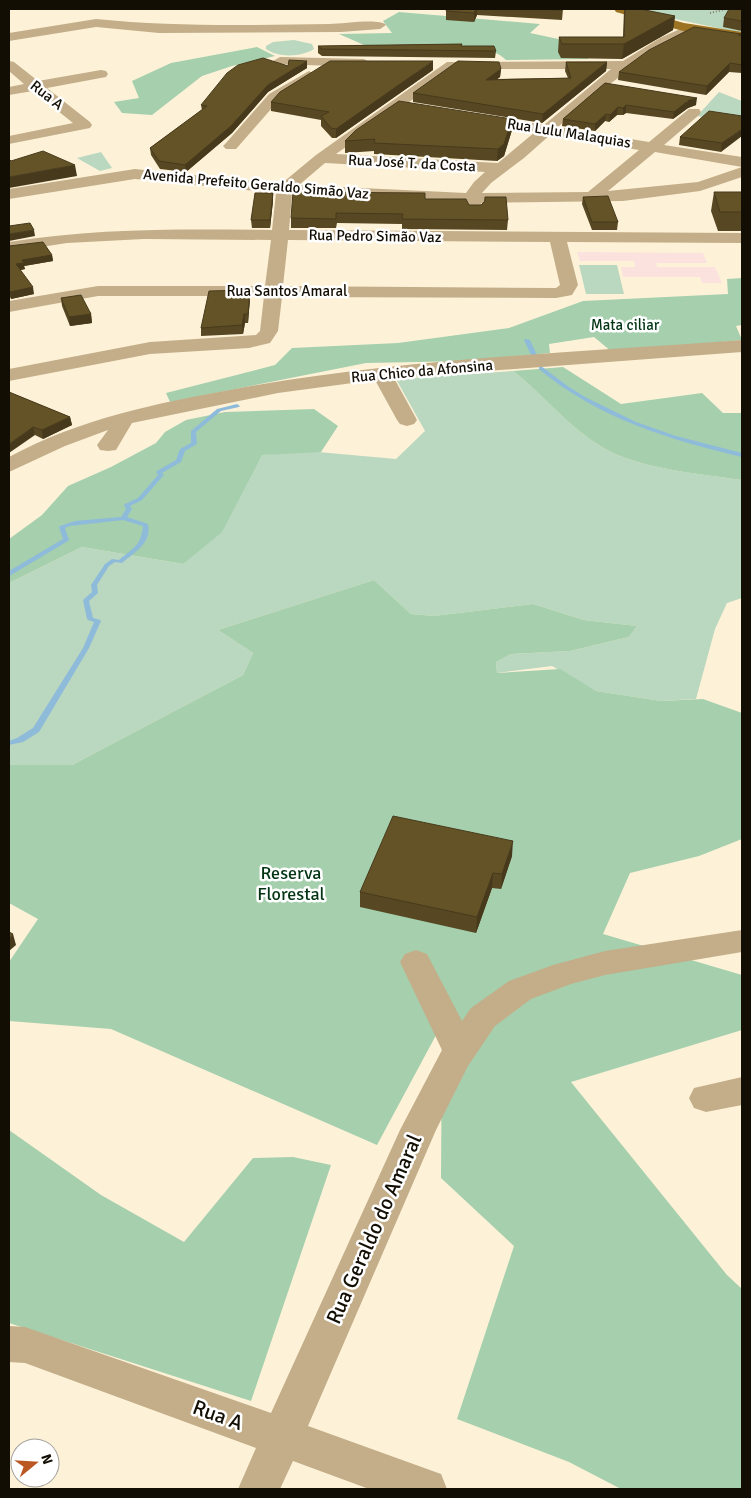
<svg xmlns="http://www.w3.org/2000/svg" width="751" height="1498" font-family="Signika,sans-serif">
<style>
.education{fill:#fce2de}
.green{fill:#bad7bf}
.forest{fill:#a5cfad}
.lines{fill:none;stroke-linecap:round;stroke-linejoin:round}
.stream{fill:#8fbbda;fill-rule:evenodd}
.path{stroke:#8a816f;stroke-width:2;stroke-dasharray:1 2;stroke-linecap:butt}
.minor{fill:#c4ae89;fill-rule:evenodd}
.major{fill:#9b7323;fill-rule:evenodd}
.wall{fill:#574722}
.shaded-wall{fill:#473a1c}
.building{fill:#655328;stroke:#473a1c}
.labels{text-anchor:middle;stroke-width:5;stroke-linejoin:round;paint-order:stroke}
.far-street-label{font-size:15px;fill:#130e04;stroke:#fff}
.far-park-label{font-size:15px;fill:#033515;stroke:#fff}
.park-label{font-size:18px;fill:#033515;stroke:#fff}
.near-street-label{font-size:21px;fill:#130e04;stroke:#fff}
</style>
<rect width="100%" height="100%" fill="#fdf2d8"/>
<path class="education" d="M577 252 703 253 707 263H656L657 267H715L722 283H702L700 277H623L621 267H635L634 261H580Z"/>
<path class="green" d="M627 9H742V33Z
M294 40 312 44 314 49C302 57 278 58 266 49V46L273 42Z
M719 92 742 101V124L697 116Z
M101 152 112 168 100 171 77 158Z
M579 265H617L624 294H586Z
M513 371C544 395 568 427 602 447 638 469 701 474 742 480V598L727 603 715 629 696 699 661 701 596 691 552 666 497 673 496 662 511 654 570 651 629 637 637 626 584 620 533 604 434 616 411 614 374 580 218 630 253 653 243 675 72 765H9V583L82 547 183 564 245 485 262 455 307 451 396 459 425 431 396 379Z"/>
<path class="forest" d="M399 12 540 24 530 33 596 47 588 59 506 60C487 39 414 45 385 45L373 49 339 34 392 33 383 21Z
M257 47 275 56 232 66 202 76 152 115 122 113 114 102 139 98 132 81 171 63Z
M742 278V325L736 326 742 340 612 352 594 337 549 344 550 353 467 361 366 363 170 402 166 393 275 365 292 348 398 343 509 328 583 301 728 294 727 279Z
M563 367 621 404 702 393 723 413H742V480C701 474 638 469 602 447 568 427 544 395 513 371Z
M314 409 338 426 321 452 262 455 222 532 183 564 82 547 9 583V539L42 515 68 486 111 467 156 443 165 432 186 420 225 412Z
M374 580 411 614 434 616 533 604 584 620 637 626 629 637 570 651 511 654 496 662 497 673 560 669 596 691 661 701 703 699 742 713V839L699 856 630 873 603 934 742 975V1030L571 1082 727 1275 742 1289V1489H621L569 1462 457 1419 514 1246 441 1178 442 1024 377 1145 111 1029 9 1021V962L38 919 9 903V765H72L243 675 253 653 218 630Z
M9 1130 101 1195 184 1242 253 1158 293 1157 331 1165 251 1401 9 1323Z"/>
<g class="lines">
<path class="stream" d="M525 339 530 340 537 355 536 356 531 355 524 340Z
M541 366 569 387 585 397 636 422 676 436 742 453V457C670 440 597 418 539 369V367Z
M237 404 240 406 239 407 221 411 196 432 197 444 185 451 181 462 162 473 164 475 163 476 142 500 130 506 132 509 127 517 148 524C152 543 135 552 122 563L115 562 109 566 97 585 98 593 89 601 93 618 100 620 101 621 89 648 39 732 23 742 9 745V741L17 738 33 728 83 648 94 622 88 620 87 619 83 600 92 592 91 585 105 564 112 559 119 560C133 548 141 546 143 526L123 520 70 526 65 528 69 540 68 541 11 575 9 576V571L63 539 59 527 60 526 75 521 121 517 126 509 124 505 125 504 138 498 158 475 156 472 157 471 176 460 180 449 191 443V431L217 409Z"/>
<path class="path" d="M710 13 727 9"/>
<path class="minor" d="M96 19C174 27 252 25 330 24 342 24 380 18 386 25L380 29 341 32 159 33 96 27 9 41V33Z
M689 25 695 29 694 32C643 57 600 89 558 127L649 142 689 109H699L701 112 699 115 664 145 742 157V167L655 152 608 191 698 182 742 167V177L700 191 623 201 481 203 483 210 481 213H469L465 203 292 194 289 230 742 233V243L567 242 578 285 572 295 556 298 282 297 278 331 270 343 249 348 150 354 9 381V369L150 342 256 335 260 331 264 296H98L9 312V301L98 286H265L271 240 144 239 67 243 9 252V242C96 228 183 229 272 230L276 193 135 179 9 199V189L135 169 281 184 316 155 447 62 623 61 660 38ZM457 68 462 69H611L544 125 475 114 470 115 468 118 470 121 535 132 498 163 336 154ZM550 135 639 150 588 192 482 193 491 183 524 158ZM325 163 485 172 474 182 466 193 299 185ZM288 240 550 242 560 285 556 288 283 286Z
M280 57 364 59 371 63 364 67 275 64 273 61Z
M9 61 14 62 38 81 101 70 106 71 108 74 106 77 47 88 90 122 92 125 90 128 9 144V136L73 123 33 91 9 95V87L24 84 9 71Z
M309 71 316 75 314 78 279 100 236 149H226L223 146 226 143 269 94Z
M742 340V352L394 378 417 420 414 424 407 426 400 424 397 420 375 380 278 393 132 423 116 450 108 451 100 450 97 445 108 430 65 446 9 472V457C79 419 157 403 235 389 402 358 572 353 742 340Z
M742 930V952L605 975 571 984 531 999 495 1026 468 1066 436 1130 308 1426 441 1474 447 1489H369L293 1461 280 1489H238L256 1448 25 1363 9 1362V1326L25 1327 271 1413 400 1130 442 1050 400 962 405 954 416 950 427 954 462 1021 471 1008 509 981 553 965 605 951Z
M742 1077V1105L706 1112 694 1108 689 1098 694 1088Z"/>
<path class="major" d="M614 9H633L684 23 742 32V40L683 31 616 12Z"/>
</g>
<path class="wall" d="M447 9H563L562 20 477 15 474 22 446 20V11Z
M624 9 675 16 673 30 622 59 561 58 558 52 559 37H623Z
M742 9V31L723 27 724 18Z
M741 36H742V73L729 72 706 95 618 80 619 72Z
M462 44V46L496 51 495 58 322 56 318 53V46Z
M566 62H607L606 71 542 123 413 102V93L501 69 500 77 497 79 568 78 565 71Z
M288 66 307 68 268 92 232 133 186 172 160 169 151 155 150 148 202 110 201 105Z
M433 70 336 138H332L321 126V120L271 111V102Z
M605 83 696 105 688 108 673 119 626 113 623 115H617L609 122 605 121 595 131 562 126 563 119Z
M742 116 721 152 679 145 680 137Z
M512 119V130L504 156 497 161 374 154V151L345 153V141Z
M714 192H742V231H718L711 211Z
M273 193V201L270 228H252L251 220Z
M485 197 508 220 507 230 402 229V224L337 223 336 228H291V218L425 199 469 205H481L484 202Z
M583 197 618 222 617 230H592L582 204Z
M9 246 52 255 53 261 24 266 25 269 20 270 34 294 11 299 9 295Z
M61 298 91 314 92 323 70 326 62 306Z
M250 298 248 323H245L243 334 201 336V328Z
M9 392 70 417 72 425 43 439 35 435Z
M512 856 501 889 492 888 476 933 360 907V892Z"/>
<path class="shaded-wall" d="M476 9H477V15L474 22V13Z
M675 16 673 30 622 59 624 44Z
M307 61V68L268 92 232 133 186 172 185 165 268 85Z
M433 61V70L336 138V129Z
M607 62 606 71 542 123 543 114Z
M730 63 729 72 706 95 707 86Z
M501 69 500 77 486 88V80Z
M697 98 696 105 688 108 673 119 674 112 689 100Z
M626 105V113L623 115V108Z
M618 107 617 115 609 122 610 115Z
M606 114 605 121 595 131V124Z
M512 119V130L504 156 497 161 498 149Z
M742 129V136L721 152 722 143Z
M75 165 77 176 9 188V177Z
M273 193V201L270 228V220Z
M34 230 35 236 9 241V234Z
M52 255 53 261 24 266 25 269 17 271 16 264 22 260Z
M33 287 34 294 11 299 10 292Z
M250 290V298L248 323V314Z
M91 314 92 323 70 326 69 317Z
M244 314 245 323 243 334 242 325Z
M70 417 72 425 43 439 42 430Z
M33 427 35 435 9 453V444Z
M513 841 512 856 501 889 502 874Z
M493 873 492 888 476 933 477 917Z
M13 934 16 945 9 951V939Z"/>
<path class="building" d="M447 9H476L474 13 446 11Z
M534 9H563L562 10Z
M625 9H640L675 16 624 44H562L559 37H624Z
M729 9H742V21L724 18Z
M694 27 741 34 738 35 742 36V65L730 63 707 86 619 72 649 50Z
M462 44 461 46H494L496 51 322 49 318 46Z
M263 58 288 66 289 60 307 61 268 85 231 126 185 165 159 161 150 148 207 106 201 105 227 73 238 65Z
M330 61H433L336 129 331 128 321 116 329 112 271 102 280 92Z
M458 61 499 62 501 69 486 80 571 78 566 62H607L543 114 413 93Z
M605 83 697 98 689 100 674 112 626 105 623 108 618 107 610 115 606 114 595 124 563 119Z
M399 101 512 119 504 144 498 149 374 143 375 139 345 141 356 130Z
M709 111 742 116V129L722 143 680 137Z
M43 151 75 165 9 177V159L11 161Z
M293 192 425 193V199H466L469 205H481L485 201V197H506L508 220 402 219 403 214 336 213V219L291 218Z
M714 192H742V212H720Z
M255 193H273L270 220H251Z
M608 196 618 222H592L583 197Z
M30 223 34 230 9 234V226Z
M43 242 52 255 22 260 24 263 16 264 33 287 10 292 9 290V246Z
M250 290 248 314H244L242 325 201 328 209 291Z
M81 295 91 314 69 317 61 298Z
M9 392 70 417 42 430 33 427 9 444Z
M393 816 513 841 502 874 493 873 477 917 360 892Z
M9 932 13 934 9 939Z"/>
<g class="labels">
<g class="far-street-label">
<text transform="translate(47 95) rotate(38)" y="5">Rua A</text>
<text transform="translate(569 133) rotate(9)" y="5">Rua Lulu Malaquias</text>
<text transform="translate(412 163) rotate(3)" y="5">Rua José T. da Costa</text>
<text transform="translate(256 184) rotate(5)" y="5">Avenida Prefeito Geraldo Simão Vaz</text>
<text transform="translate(375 236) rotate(1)" y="5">Rua Pedro Simão Vaz</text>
<text x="287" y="296">Rua Santos Amaral</text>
<text transform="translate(422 371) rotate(-5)" y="5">Rua Chico da Afonsina</text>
</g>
<g class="far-park-label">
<text x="625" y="330">Mata ciliar</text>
</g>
<g class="park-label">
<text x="291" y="879">Reserva<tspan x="291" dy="21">Florestal</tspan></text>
</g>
<g class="near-street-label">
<text transform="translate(374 1229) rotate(-66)" y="7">Rua Geraldo do Amaral</text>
<text transform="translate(218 1415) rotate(20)" y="7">Rua A</text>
</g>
</g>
<rect width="751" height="1498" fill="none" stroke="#130e04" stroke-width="20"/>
<g transform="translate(35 1463) rotate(72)"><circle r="24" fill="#ffffff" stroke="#a19f9b"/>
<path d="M0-4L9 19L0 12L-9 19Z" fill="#bb5723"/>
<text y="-8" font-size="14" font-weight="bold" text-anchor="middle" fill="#130e04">N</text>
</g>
</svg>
